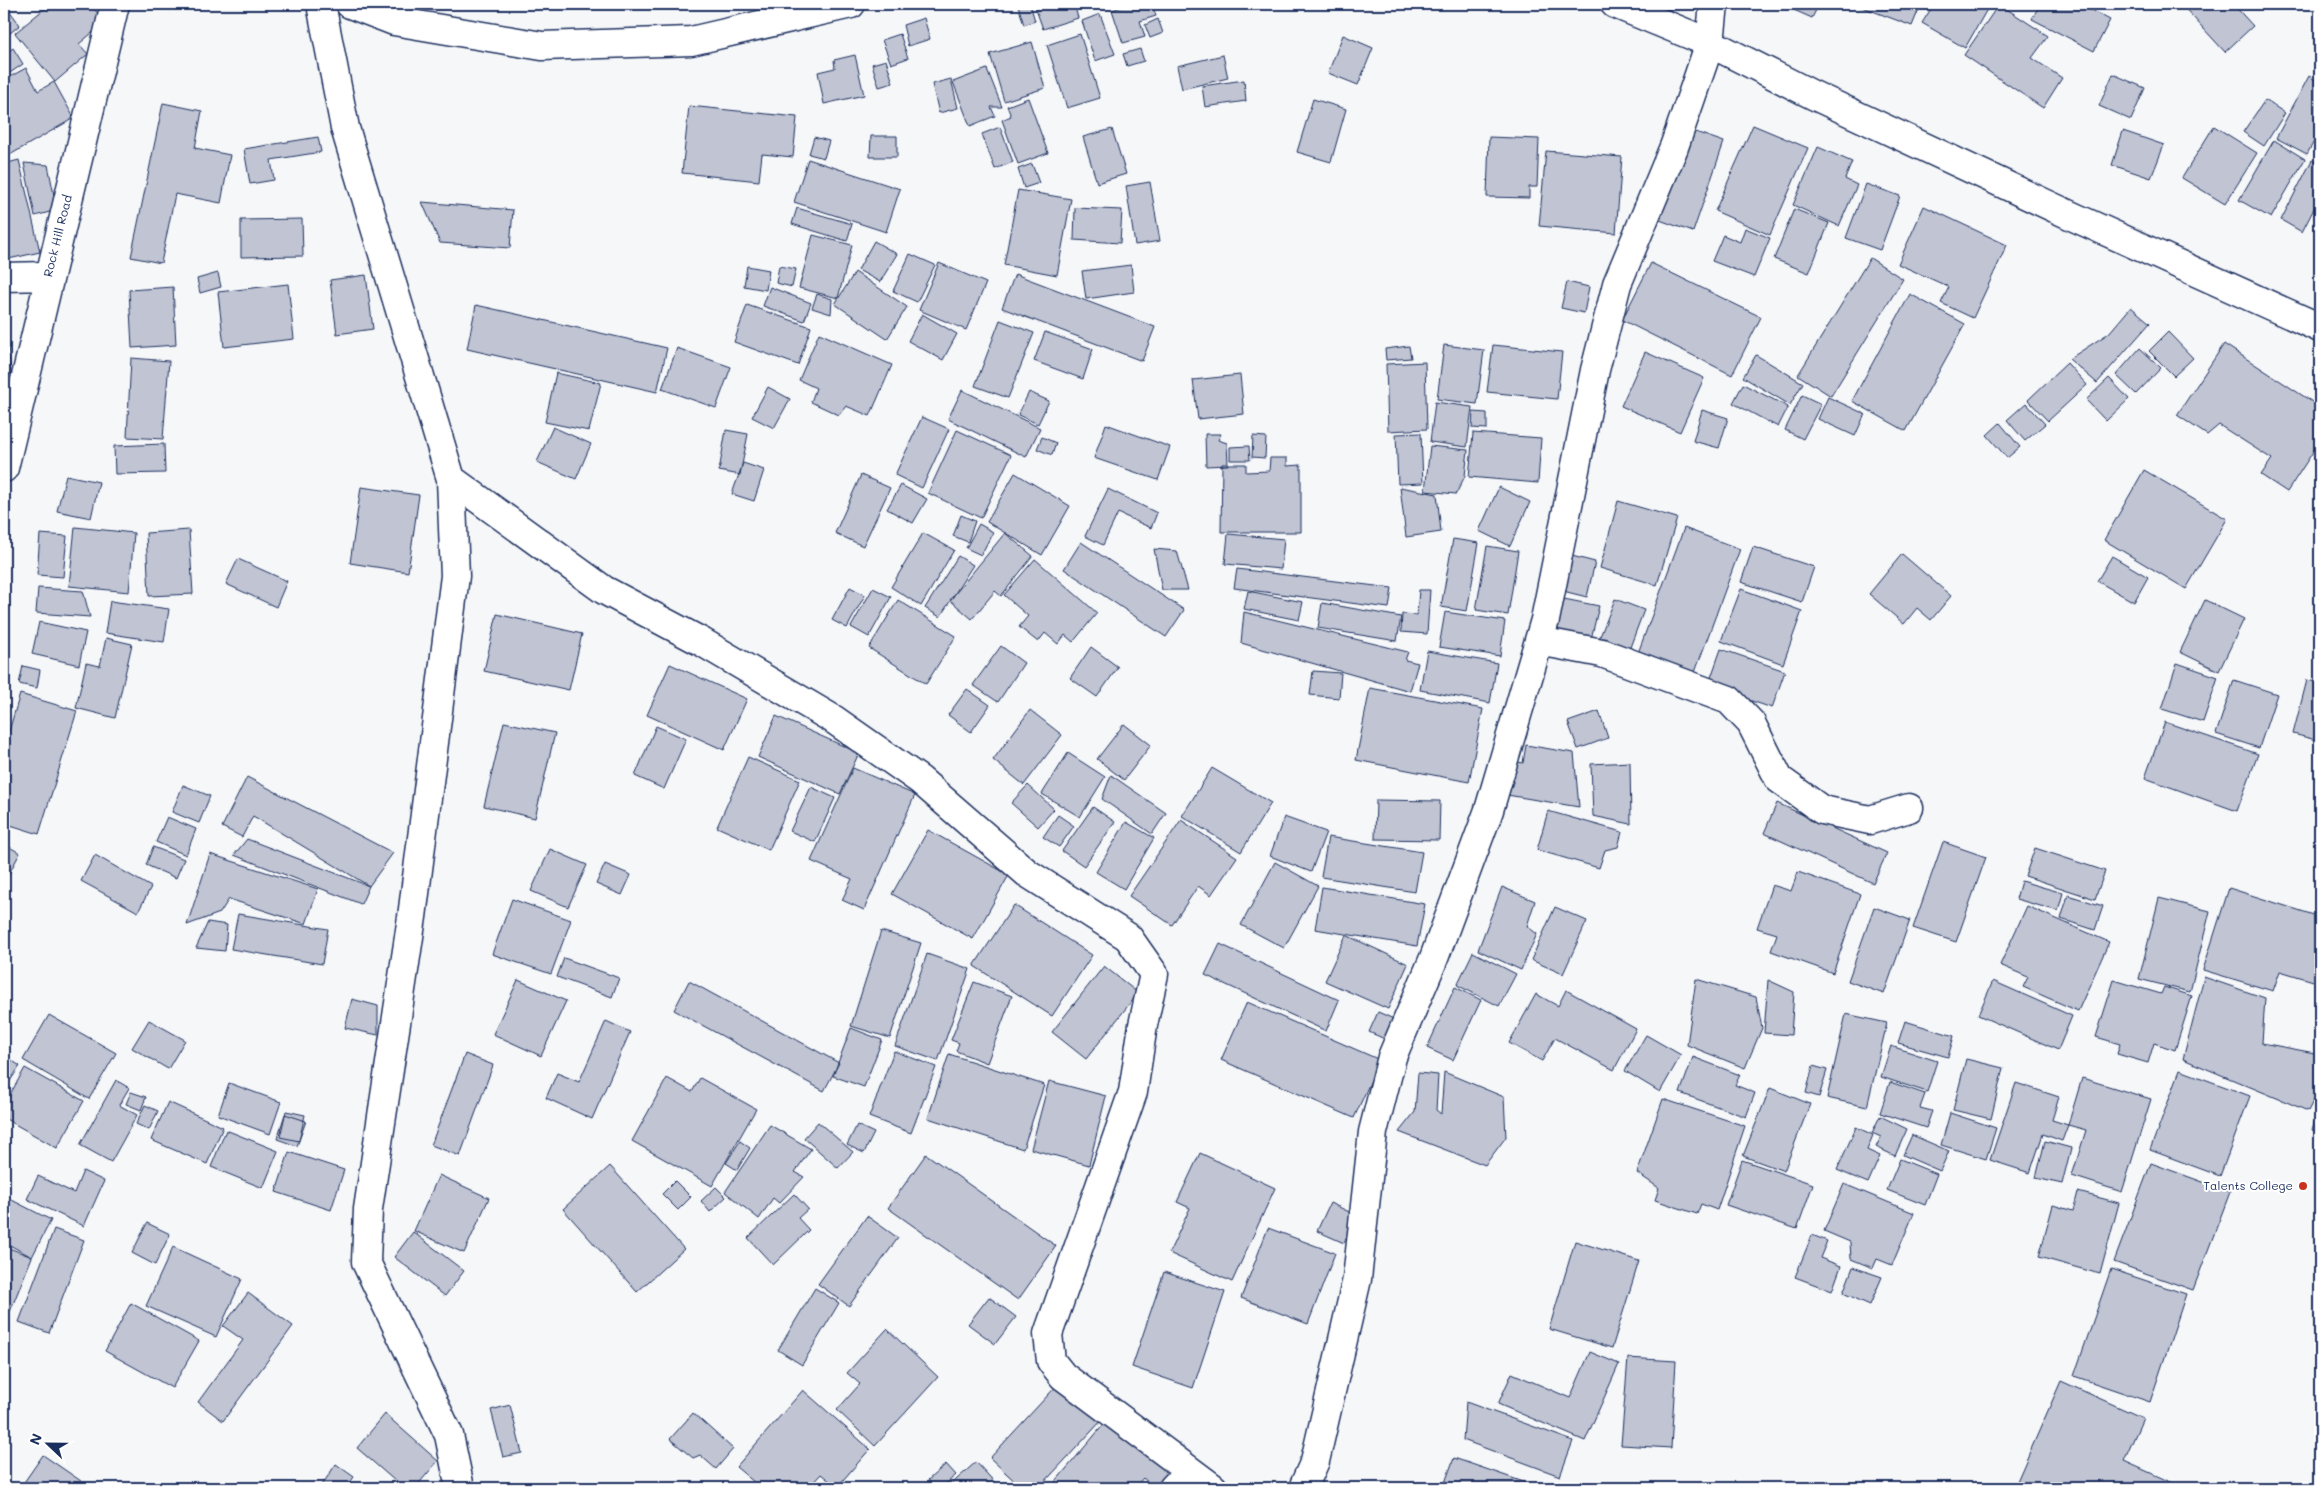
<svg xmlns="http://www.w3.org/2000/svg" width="2324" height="1492" font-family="Mali,sans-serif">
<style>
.building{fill:#c0c4d3;stroke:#1b2f5e}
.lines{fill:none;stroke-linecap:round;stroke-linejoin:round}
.street-casing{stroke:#1b2f5e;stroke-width:31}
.secondary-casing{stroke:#1b2f5e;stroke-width:31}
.street{stroke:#fff;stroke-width:28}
.secondary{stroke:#fff;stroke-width:28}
.poi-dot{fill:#c8321e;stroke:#fff;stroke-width:2}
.labels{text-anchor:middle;stroke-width:4;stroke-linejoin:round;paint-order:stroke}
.street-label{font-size:12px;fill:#1b2f5e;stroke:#fff}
.poi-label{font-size:12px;fill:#1b2f5e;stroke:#fff;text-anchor:end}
</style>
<rect width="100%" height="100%" fill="#f6f7f9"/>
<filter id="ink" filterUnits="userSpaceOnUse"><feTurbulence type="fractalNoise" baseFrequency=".02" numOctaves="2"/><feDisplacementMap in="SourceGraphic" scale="10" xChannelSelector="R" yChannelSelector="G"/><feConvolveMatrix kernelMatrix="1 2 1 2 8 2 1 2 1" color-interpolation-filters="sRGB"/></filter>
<g filter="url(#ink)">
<path class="building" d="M50 4H90L105 22 79 44 88 54 55 82 15 33Z
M1024 4H1030L1035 21 1024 25 1018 5Z
M1034 4H1074L1078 18 1043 29Z
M1130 4H1152L1156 16 1140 21 1145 37 1123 43 1112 10Z
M1789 4H1819L1812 18 1787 7Z
M1854 4H1921L1912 26Z
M1934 4H1990L1965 48 1922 23Z
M1999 4 2048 36 2032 58 2062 78 2043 108 1964 55Z
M2040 4H2079L2110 20 2094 51 2032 19Z
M2181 4H2233L2253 26 2225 52Z
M9 10 20 25 4 38V14Z
M1100 14 1115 54 1095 61 1082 21Z
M924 18 930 39 908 46 903 25Z
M1158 19 1163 33 1150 38 1145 25Z
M900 34 908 58 891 64 882 40Z
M1080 34 1100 98 1067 108 1047 45Z
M1343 35 1373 48 1358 85 1328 73Z
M1032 42 1045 88 1004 101 990 54Z
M13 48 23 64 4 77V55Z
M1140 49 1144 61 1127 66 1123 54Z
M855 55 864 95 824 104 818 72 835 68 834 60Z
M1223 55 1228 78 1182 89 1177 66Z
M886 60 893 83 879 87 872 64Z
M26 68 38 91 54 82 74 118 8 156 4 149V80Z
M987 69 1002 107H991L995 116 970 126 953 82Z
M2113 74 2145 88 2131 120 2099 106Z
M2309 76 2320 83V131L2307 154 2276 138Z
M951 79 958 108 939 113 932 84Z
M1244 80 1246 101 1205 107 1202 86Z
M1028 98 1048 153 1018 164 1002 120 1011 116 1007 106Z
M1313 99 1346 109 1331 162 1297 152Z
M2265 100 2285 113 2264 146 2243 132Z
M163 103 202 111 195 148 230 155 221 203 175 194 161 263 131 257Z
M689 106 797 117 793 157 762 154 759 181 682 173Z
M1753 125 1808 148 1770 235 1715 211Z
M2214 126 2257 153 2225 204 2182 178Z
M1000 127 1013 162 995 169 982 134Z
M1684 128 1724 142 1693 232 1654 218Z
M1112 129 1126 174 1097 183 1083 137Z
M2123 131 2164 145 2151 178 2112 165Z
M871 136H897V157H870Z
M318 137 321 152 271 160 274 180 250 184 244 149Z
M814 137 829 141 824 158 809 154Z
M1489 137 1539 139 1537 187H1529V198L1487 197Z
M2274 140 2305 159 2271 218 2239 200Z
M1818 147 1852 162 1845 179 1857 185 1839 226 1793 205Z
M1546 151 1622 157 1616 233 1539 226Z
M808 159 900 189 886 232 794 202Z
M19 160 40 252 4 260V164Z
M2312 160 2320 164V197L2302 232 2281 220Z
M24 163 48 165 57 210 35 216Z
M1032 164 1039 183 1024 188 1018 169Z
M1150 182 1160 241 1135 245 1126 186Z
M1866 184 1900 196 1880 250 1846 238Z
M1018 190 1071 199 1057 275 1004 265Z
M422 202 513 210 510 248 440 243Z
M1924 206 2007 245 1973 318 1941 303 1949 287 1898 264Z
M797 208 852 224 847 241 792 224Z
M1075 208 1122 210 1120 243 1074 240Z
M1794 209 1829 223 1809 273 1774 259Z
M302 219 303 256 241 257V220Z
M1745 228 1770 238 1754 277 1712 261 1723 235 1740 242Z
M813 235 852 245 838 298 799 288Z
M874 241 897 254 880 282 858 270Z
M910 254 935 265 917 302 893 291Z
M1870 258 1903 279 1831 396 1798 375Z
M939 263 986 283 966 330 919 310Z
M1651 263 1761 317 1732 375 1622 320Z
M1131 265 1134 292 1086 299 1082 271Z
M747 266 769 270 766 290 744 286Z
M779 266 796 269 792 287 776 283Z
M855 272 907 307 887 339 835 304Z
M218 273 221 287 200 293 197 279Z
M1015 274 1155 327 1142 361 1002 308Z
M366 275 373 329 337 334 330 280Z
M1567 282 1589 287 1584 313 1561 308Z
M288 284 294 339 224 347 218 292Z
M173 287 176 345 132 348 129 290Z
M770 287 811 303 804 321 763 306Z
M817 294 832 299 831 314 812 308Z
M1910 294 1965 324 1906 431 1852 401Z
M476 305 667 348 657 392 467 349Z
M747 305 811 327 798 365 734 342Z
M2131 307 2150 323 2097 383 2069 359 2109 333Z
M4 311 14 400 4 401Z
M922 314 957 334 943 360 908 341Z
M1000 320 1034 333 1008 398 975 386Z
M1045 332 1093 349 1083 379 1034 361Z
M2168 332 2193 358 2174 376 2149 351Z
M819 333 892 365 870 416 846 406 839 415 811 402 816 388 799 380Z
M2224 344 2320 407V441L2287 492 2261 475 2272 459 2219 425 2207 435 2177 415Z
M1444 345 1484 350 1477 404 1437 399Z
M1493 345 1562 352 1557 399 1487 392Z
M1409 346 1411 358 1386 360 1385 349Z
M677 348 731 367 716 408 662 389Z
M2140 348 2161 368 2136 394 2116 375Z
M1645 352 1704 378 1680 432 1621 406Z
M1756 355 1803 383 1790 405 1743 377Z
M131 358 169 361 163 439 127 437Z
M1425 362 1427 429 1388 431 1386 364Z
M2067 363 2087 385 2048 421 2028 400Z
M556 373 601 383 589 431 545 422Z
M1240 375 1244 414 1198 419 1193 380Z
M2109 378 2129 399 2106 421 2086 400Z
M1743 384 1788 407 1778 427 1733 403Z
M768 387 790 399 774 428 752 417Z
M962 390 1040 428 1026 457 948 419Z
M1029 392 1049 401 1038 424 1018 415Z
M1802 395 1821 404 1803 439 1785 430Z
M1828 397 1865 414 1855 436 1818 419Z
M1435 402 1472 407 1467 447 1430 442Z
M2026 403 2045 424 2025 441 2007 420Z
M1702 410 1728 418 1719 448 1693 441Z
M1473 412 1487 413V429L1472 428Z
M922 417 949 429 922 488 895 475Z
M2000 423 2020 447 2007 458 1987 435Z
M1106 424 1170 447 1158 480 1094 458Z
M553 427 591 444 576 479 537 462Z
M726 430 748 434 740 475 719 471Z
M957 430 1011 455 981 518 928 493Z
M1421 433 1423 483 1398 484 1396 434Z
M1473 433 1541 438 1538 483 1469 477Z
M1205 434H1221L1218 440 1227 443 1228 465 1206 466Z
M1253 436 1266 437 1265 458 1252 457Z
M1042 437 1056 443 1052 455 1037 449Z
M164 444 165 473 115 474 114 446Z
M1249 446 1250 460H1230V447Z
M1430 446 1468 450 1465 476 1456 494 1425 491Z
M1270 458H1287V466L1301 465V532H1221L1222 464H1246V472L1269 471Z
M743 463 764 470 754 501 732 494Z
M2144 470 2227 519 2186 589 2104 540Z
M1015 473 1070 506 1042 555 987 522Z
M66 475 99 482 91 518 57 511Z
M861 475 890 488 863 546 835 533Z
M901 485 927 499 913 523 887 509Z
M361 487 419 495 408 572 350 563Z
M1400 487 1437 494 1441 532 1406 537Z
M1499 487 1530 502 1510 546 1479 531Z
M1108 489 1157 513 1151 528 1118 513 1103 545 1085 536Z
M1618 501 1677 518 1657 585 1600 568Z
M961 515 975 521 968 542 953 536Z
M979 524 993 532 981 555 966 548Z
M75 527 134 533 129 592 69 586Z
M1684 528 1740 549 1694 675 1638 653Z
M189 530 193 594 149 596 146 533Z
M923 533 954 550 921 606 891 587Z
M1005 533 1033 556 1001 596 995 591 972 619 950 600Z
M40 534 67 536 63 577 37 575Z
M1228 534 1284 539 1281 569 1225 564Z
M1453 539 1479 543 1467 611 1441 607Z
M1081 542 1184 610 1166 637 1064 569Z
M1487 546 1518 551 1508 615 1476 610Z
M1753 547 1814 567 1802 602 1741 582Z
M1154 549 1177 551 1188 590H1162Z
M1902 554 1951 596 1931 620 1917 608 1904 624 1869 594Z
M1568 555 1595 562 1587 597 1559 590Z
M958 556 973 565 940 617 925 608Z
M2112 556 2148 577 2134 602 2097 581Z
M238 559 287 581 276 607 226 584Z
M1035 559 1097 613 1073 642 1065 635 1058 644 1045 633 1038 642 1019 627 1028 616 1004 595Z
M1237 569 1392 588 1389 608 1234 588Z
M850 587 865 595 847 628 832 620Z
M38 588 83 591 90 617 36 613Z
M873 588 891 597 869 637 851 627Z
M1741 589 1802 611 1783 664 1721 641Z
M1419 590H1430L1427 634 1401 632 1402 614 1417 615Z
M1248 591 1303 602 1299 620 1244 609Z
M1564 599 1599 606 1591 639 1556 631Z
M1615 599 1644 610 1629 650 1599 639Z
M898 600 956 636 926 684 869 648Z
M2205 600 2244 619 2219 671 2180 652Z
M110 601 169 609 164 642 105 633Z
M1322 603 1401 617 1397 641 1318 628Z
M1244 612 1408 652 1405 660 1418 663 1410 691 1241 643Z
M1445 612 1505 621 1500 656 1439 647Z
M497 614 582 634 569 690 484 671Z
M39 622 86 632 79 665 32 654Z
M106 638 132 644 115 718 76 708 86 663 100 666Z
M1001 646 1024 663 998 702 973 685Z
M1091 647 1118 667 1097 697 1070 678Z
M1721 649 1785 671 1772 708 1708 686Z
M1427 651 1497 663 1490 703 1420 690Z
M2177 663 2218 677 2203 722 2162 709Z
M670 664 747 699 724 750 647 715Z
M23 666 40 670 37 688 19 684Z
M1313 671 1341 673 1339 698 1310 695Z
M2234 680 2277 694 2259 748 2216 734Z
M2307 680 2320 683V741L2293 734Z
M1370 688 1483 709 1469 782 1356 760Z
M967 689 990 705 971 732 948 715Z
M20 694 77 711 39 834 4 823V748Z
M1030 710 1062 735 1024 785 993 760Z
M1599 711 1608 738 1578 749 1568 722Z
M776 716 859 753 840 794 758 757Z
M504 722 555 733 535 818 484 806Z
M2165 722 2258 754 2237 811 2145 778Z
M1124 724 1151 745 1124 780 1097 759Z
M656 726 686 739 664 789 635 776Z
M1526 745 1574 753 1579 807 1507 795 1513 761 1523 763Z
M1068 753 1105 777 1080 817 1042 794Z
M748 757 800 780 769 850 717 827Z
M1630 762 1631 824 1593 816 1591 764Z
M853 768 915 795 864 910 842 900 852 879 811 861Z
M1212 768 1271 803 1241 852 1182 816Z
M1111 775 1166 813 1152 834 1102 799Z
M247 777 393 853 369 886 253 816 242 837 222 827Z
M183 785 210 796 199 823 172 812Z
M1028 785 1054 809 1038 827 1011 803Z
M811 787 835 798 815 842 790 831Z
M1376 800 1440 801 1439 840 1375 839Z
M1777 803 1887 853 1873 883 1764 833Z
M1093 807 1115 822 1084 866 1062 851Z
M1548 811 1622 832 1618 847 1605 850 1599 868 1537 850Z
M1058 815 1074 826 1059 847 1043 837Z
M167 817 196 829 186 855 156 842Z
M1284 817 1326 832 1311 872 1270 856Z
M1181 820 1237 857 1211 895 1198 886 1172 925 1129 896Z
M1126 822 1154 838 1124 889 1096 872Z
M928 830 1009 875 973 939 892 894Z
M1328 837 1422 852 1415 892 1321 877Z
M247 839 369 886 361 904 234 855Z
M1943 842 1986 857 1956 942 1913 928Z
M4 844 20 853 4 883Z
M153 847 184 859 176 878 146 865Z
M2035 848 2105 871 2095 899 2025 876Z
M550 849 587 865 568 907 531 891Z
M210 854 318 889 306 924 229 899 220 913 187 925Z
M95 855 151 887 138 912 81 881Z
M1275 862 1318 886 1284 948 1241 925Z
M605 864 631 875 622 895 596 884Z
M1798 872 1860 894 1833 973 1771 951 1777 934 1757 928 1772 885 1791 891Z
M2021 881 2063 893 2058 911 2016 899Z
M1322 887 1425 904 1417 946 1315 929Z
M1502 887 1535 901 1527 926 1537 934 1521 970 1478 950Z
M2229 888 2320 917V983L2280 971 2273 991 2203 970Z
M2068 895 2103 906 2095 930 2061 919Z
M2159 898 2210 911 2190 992 2139 979Z
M512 899 571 920 551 974 492 954Z
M1014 905 1092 955 1052 1016 974 966Z
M2027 906 2109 942 2078 1011 2023 987 2028 977 2000 965Z
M1555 907 1587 921 1563 974 1531 960Z
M1874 907 1910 920 1884 994 1848 981Z
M238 914 328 929 322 964 231 949Z
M208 922 227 925 225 951 196 948Z
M881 931 921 943 890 1038 851 1026Z
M1346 935 1408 964 1388 1009 1325 981Z
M1220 944 1339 1000 1326 1031 1205 975Z
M1473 952 1516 974 1499 1006 1457 985Z
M927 954 970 969 938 1061 895 1046Z
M564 958 619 978 612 997 557 977Z
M1104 966 1138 993 1086 1059 1052 1032Z
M2204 977 2265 998 2262 1043 2320 1054V1088L2308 1111 2183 1059Z
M1696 979 1756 997 1762 1028 1745 1068 1687 1045Z
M518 980 566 1001 541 1056 493 1034Z
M1768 980 1794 992 1791 1035 1764 1033Z
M2114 980 2161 994 2164 987 2192 996 2175 1050 2154 1043 2148 1063 2117 1054 2120 1044 2096 1037Z
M689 981 839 1063 824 1091 674 1010Z
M1993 981 2072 1016 2058 1050 1978 1015Z
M974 982 1012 996 987 1063 956 1051 959 1043 951 1040Z
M1455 987 1481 1000 1453 1060 1427 1048Z
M1566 990 1636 1029 1614 1070 1555 1038 1542 1061 1509 1043 1536 994 1558 1006Z
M352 999 378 1006V1035L345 1028Z
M1247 1002 1380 1060 1354 1118 1221 1060Z
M1378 1012 1396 1020 1387 1040 1369 1032Z
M1846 1014 1887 1023 1867 1107 1827 1098Z
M49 1015 116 1053 89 1099 23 1060Z
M149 1020 185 1040 168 1069 132 1048Z
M606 1021 630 1032 592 1119 546 1098 557 1073 579 1082Z
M1905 1021 1954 1036 1948 1057 1898 1043Z
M851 1028 882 1040 864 1087 833 1076Z
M1646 1035 1681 1055 1660 1092 1625 1071Z
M1891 1046 1937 1061 1927 1092 1881 1077Z
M894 1051 936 1067 911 1133 869 1117Z
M465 1054 493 1065 460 1156 431 1145Z
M949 1054 1044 1085 1023 1149 928 1118Z
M4 1055 20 1066 4 1090Z
M1693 1057 1740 1075 1735 1085 1755 1093 1746 1117 1680 1093Z
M1966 1059 2003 1068 1991 1119 1953 1110Z
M1813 1066 1827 1070 1819 1097 1806 1093Z
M25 1068 84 1101 57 1148 4 1118V1105Z
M2180 1070 2250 1096 2220 1176 2150 1150Z
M1444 1072 1504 1097 1506 1137 1485 1165 1399 1132 1415 1112 1418 1073 1438 1075 1436 1110 1441 1114Z
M667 1078 692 1092 700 1078 756 1109 712 1186 632 1141Z
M2082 1078 2151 1099 2122 1192 2072 1176 2086 1130 2068 1125Z
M116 1080 129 1088 119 1105 137 1115 111 1162 80 1145Z
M1049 1081 1106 1096 1089 1165 1031 1149Z
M1890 1082 1925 1094 1920 1108 1932 1111 1926 1128 1880 1113Z
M229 1083 281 1102 270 1134 218 1115Z
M2016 1083 2059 1097 2052 1120 2068 1125 2062 1141 2043 1134 2030 1173 1990 1160Z
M1770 1088 1810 1104 1784 1171 1743 1156Z
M131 1092 146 1097 141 1110 126 1104Z
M1663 1099 1745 1126 1717 1210 1701 1204 1697 1214 1655 1200 1659 1188 1637 1173Z
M2320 1101V1133L2312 1130Z
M168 1102 223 1127 207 1164 151 1140Z
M145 1105 158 1111 149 1130 136 1124Z
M286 1111 305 1115 299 1141 280 1137Z
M1950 1113 1996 1128 1986 1159 1941 1145Z
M285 1114 306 1121 297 1146 277 1139Z
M1880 1116 1907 1129 1895 1156 1876 1147 1881 1137 1872 1133Z
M818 1122 853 1152 838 1168 804 1138Z
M770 1125 811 1149 795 1172 804 1177 779 1203 773 1198 759 1219 725 1192Z
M857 1125 874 1133 864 1153 847 1145Z
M1856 1127 1873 1135 1867 1150 1880 1156 1868 1183 1837 1170Z
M226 1130 278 1151 263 1188 211 1167Z
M1912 1135 1949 1151 1940 1171 1903 1155Z
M740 1141 750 1148 737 1170 726 1163Z
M2045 1141 2071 1148 2062 1184 2036 1178Z
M289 1152 344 1170 331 1210 276 1192Z
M1200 1153 1275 1188 1232 1282 1169 1253 1190 1208 1177 1202Z
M926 1154 1056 1246 1018 1300 888 1208Z
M1900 1159 1937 1174 1925 1205 1887 1190Z
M1742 1160 1813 1184 1797 1229 1726 1205Z
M2151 1163 2230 1192 2193 1290 2114 1262Z
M610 1166 684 1249 637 1292 563 1209Z
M83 1171 104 1181 84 1226 27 1199 38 1176 74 1193Z
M439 1175 489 1198 464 1253 414 1231Z
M675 1181 691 1197 678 1210 662 1194Z
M1844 1184 1914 1213 1892 1265 1877 1259 1873 1268 1851 1259 1850 1242 1824 1231Z
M716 1187 726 1197 710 1212 701 1201Z
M2078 1192 2119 1203 2100 1274 2039 1257 2053 1205 2073 1211Z
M794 1194 808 1209 798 1218 809 1230 773 1265 748 1238Z
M4 1196 51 1220 32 1257 4 1242Z
M1330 1203 1356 1215 1344 1243 1317 1231Z
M867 1216 898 1238 849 1306 818 1284Z
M147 1223 170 1234 155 1265 132 1253Z
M1268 1228 1335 1253 1308 1324 1241 1298Z
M54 1229 84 1240 49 1333 19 1322Z
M413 1232 464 1271 445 1296 394 1257Z
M1812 1235 1827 1241 1820 1258 1841 1266 1832 1291 1795 1277Z
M1575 1241 1639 1261 1612 1348 1549 1329Z
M4 1246 32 1257 9 1314 4 1312Z
M173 1247 242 1279 216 1337 146 1306Z
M1853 1267 1882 1277 1870 1305 1843 1293Z
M2111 1269 2186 1294 2150 1402 2074 1376Z
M1164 1272 1225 1292 1193 1388 1132 1367Z
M815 1288 839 1303 802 1365 778 1350Z
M248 1293 293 1326 223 1421 198 1402 243 1340 223 1326Z
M989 1297 1016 1317 995 1344 968 1324Z
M131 1303 199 1341 172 1388 105 1351Z
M887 1329 938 1377 875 1446 837 1410 860 1384 847 1373Z
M1590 1352 1619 1364 1585 1441 1498 1404 1512 1373 1570 1398Z
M1628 1358 1676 1361 1671 1448 1621 1445Z
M1061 1381 1103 1419 1039 1488H1022L990 1458Z
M2061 1381 2143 1418 2124 1461 2184 1488H2014Z
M803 1390 870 1449 837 1487 821 1474 808 1488H761L736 1467Z
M1466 1402 1573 1441 1560 1476 1463 1440Z
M510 1405 522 1453 503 1457 491 1410Z
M693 1413 733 1449 716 1469 700 1455 693 1458 670 1439Z
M385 1414 438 1461 415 1488H403L357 1448Z
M1110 1417 1176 1473 1163 1488H1155L1143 1478 1134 1488H1050Z
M43 1455 81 1481 76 1488H20Z
M1454 1458 1541 1488H1443Z
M976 1462 1000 1488H947Z
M336 1464 354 1477 346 1488H320Z
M946 1464 956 1475 941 1488H935L928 1480Z"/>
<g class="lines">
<defs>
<path id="street" d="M321 4 345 128 451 479 455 576 412 917 368 1209 366 1262 449 1435 460 1488
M4 277 48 276
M4 468 115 4
M451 479 604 590 702 642 833 719 920 780 1027 873 1128 937 1154 974 1143 1025 1133 1092 1048 1334 1051 1361 1063 1376 1213 1488
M1539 641 1602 653 1729 700 1751 723 1779 779 1822 810 1870 820 1909 808
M1173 1488 1189 1471
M1303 1488 1315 1461 1357 1279 1373 1132 1392 1057 1434 958 1489 810 1545 620 1595 370 1617 284 1674 147 1710 43 1714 4"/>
<path id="secondary" d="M350 4 394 21 542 46 691 41 851 4
M1615 4 1710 43 1813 95 2074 217 2320 328"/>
</defs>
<use href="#street" class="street-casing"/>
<use href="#secondary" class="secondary-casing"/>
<use href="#street" class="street"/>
<use href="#secondary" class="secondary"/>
</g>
</g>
<circle class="poi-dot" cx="2303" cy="1186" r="5"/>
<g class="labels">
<g class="street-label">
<text transform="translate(58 236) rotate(-76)" y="4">Rock Hill Road</text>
</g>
<g class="poi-label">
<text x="2293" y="1190">Talents College</text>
</g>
</g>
<rect width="2324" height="1492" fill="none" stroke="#fff" stroke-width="20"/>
<rect x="10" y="10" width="2304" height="1472" fill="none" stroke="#1b2f5e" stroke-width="2" filter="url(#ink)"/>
<g transform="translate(48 1444) rotate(292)" stroke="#ffffff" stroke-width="4" paint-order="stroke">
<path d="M0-4L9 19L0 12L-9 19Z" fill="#1b2f5e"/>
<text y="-8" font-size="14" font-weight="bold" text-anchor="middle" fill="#1b2f5e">N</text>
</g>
</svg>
